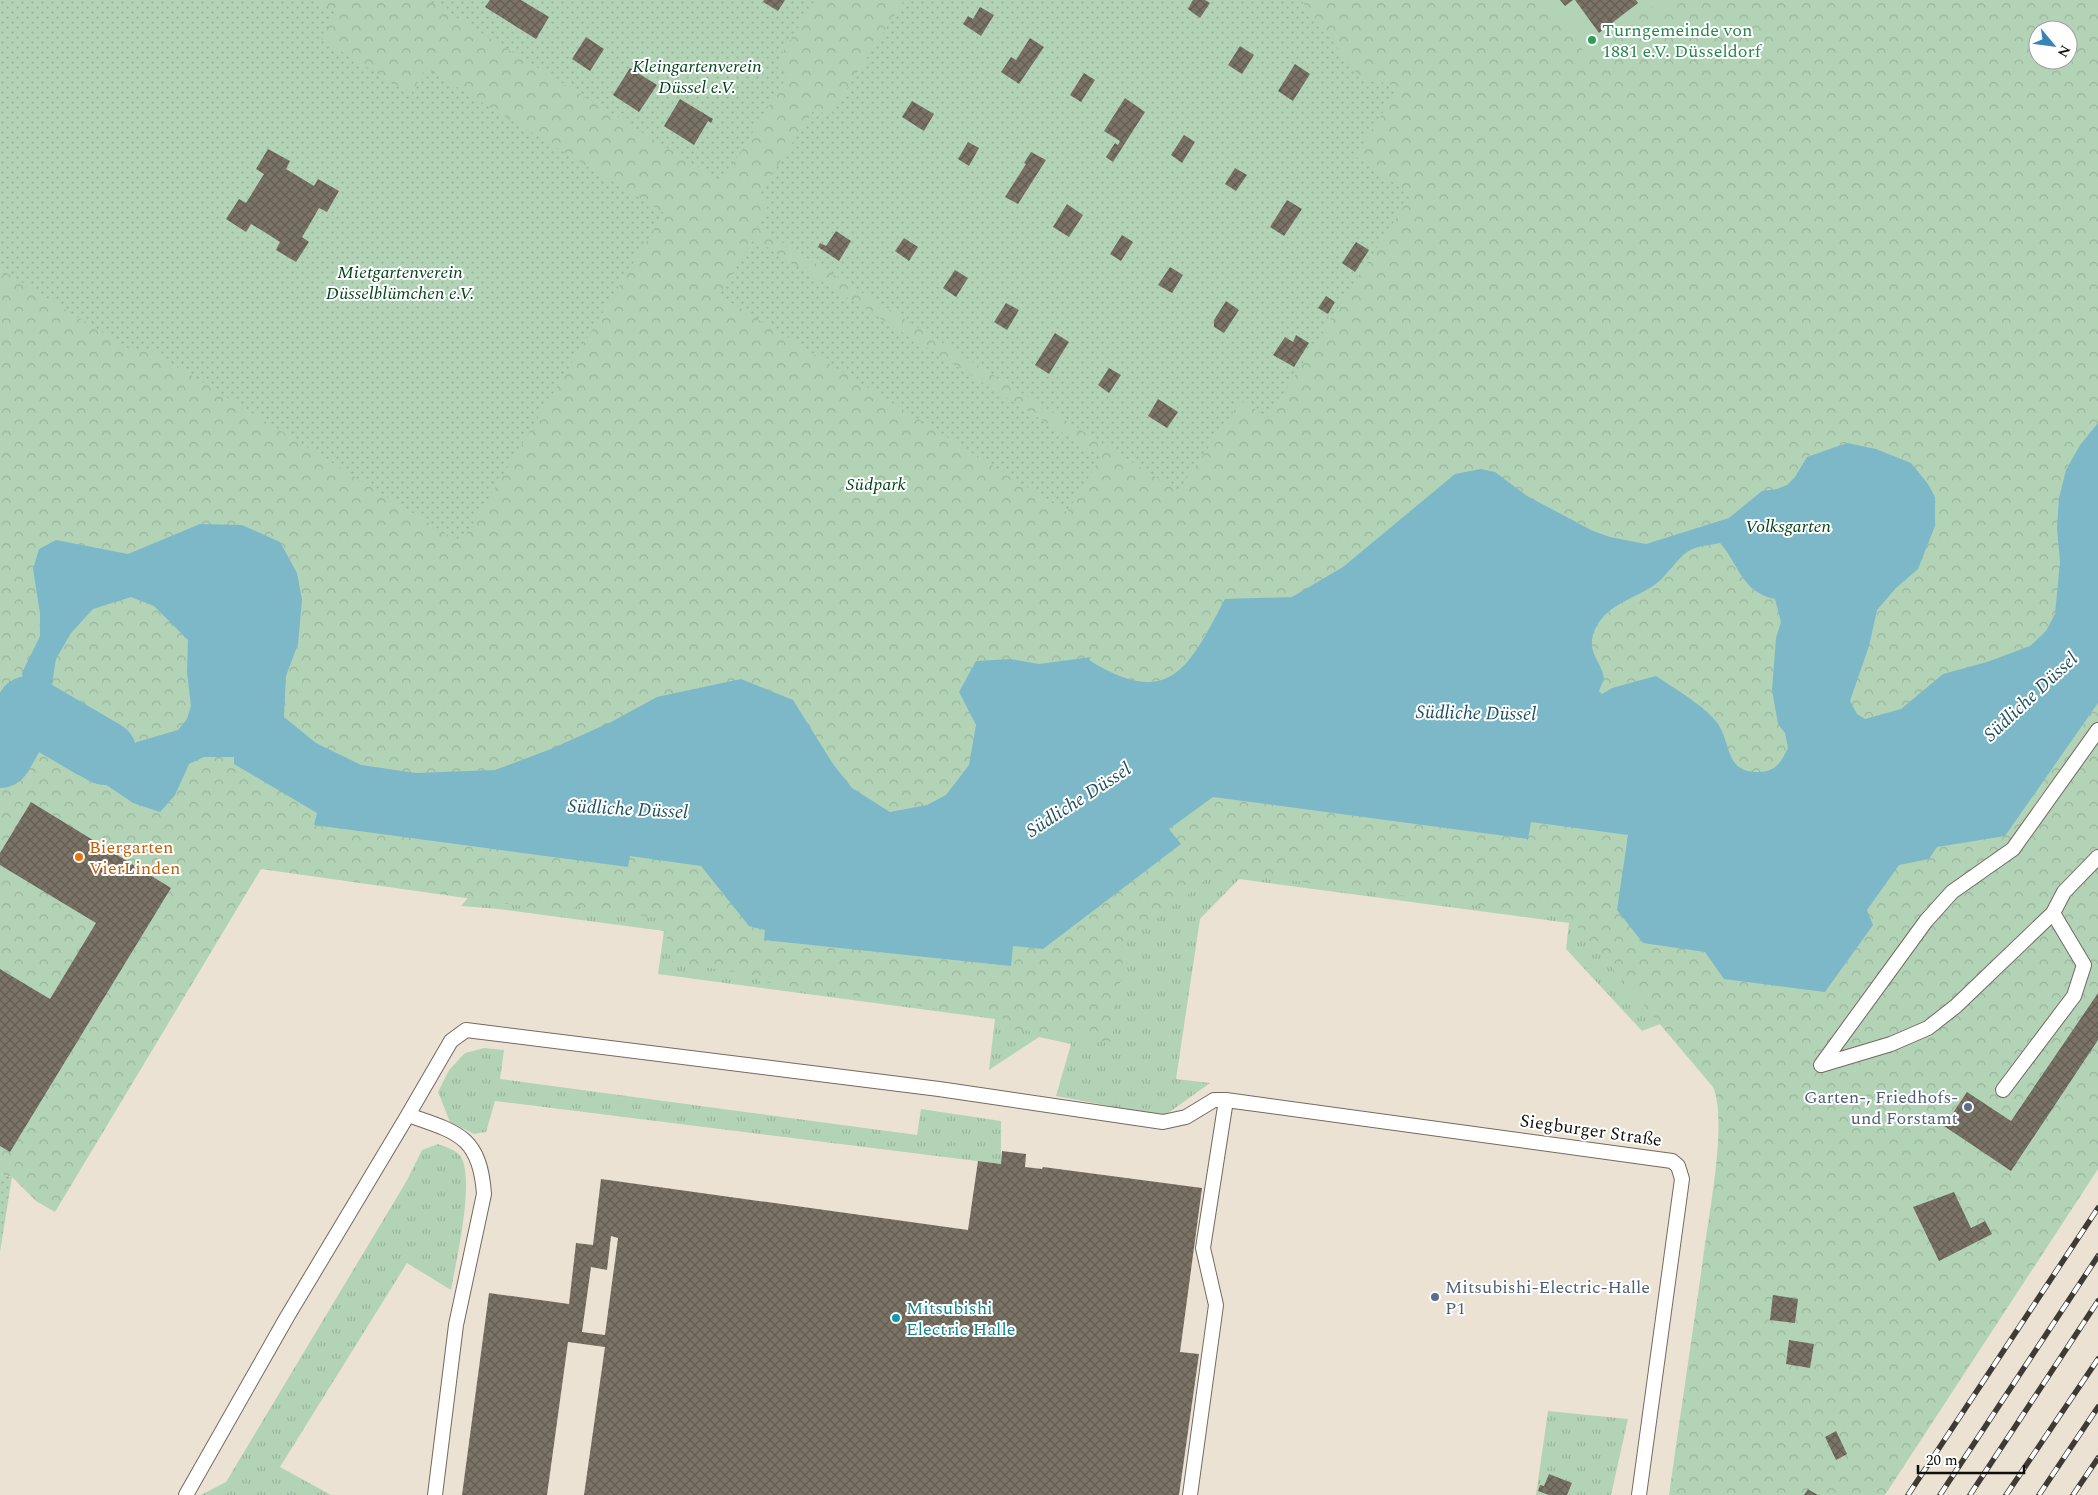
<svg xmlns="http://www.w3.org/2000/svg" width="2098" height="1495" font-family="Spectral,serif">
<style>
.grass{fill:url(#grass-tufts)}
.park{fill:url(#park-crowns);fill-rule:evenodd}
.garden{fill:url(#garden-dots)}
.pitch{fill:#b3d3b7}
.water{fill:#7db8c9;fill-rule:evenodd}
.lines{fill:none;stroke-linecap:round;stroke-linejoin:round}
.river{stroke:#7db8c9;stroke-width:64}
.building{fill:url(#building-cross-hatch);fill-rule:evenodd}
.service-casing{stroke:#726a5e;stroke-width:16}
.service{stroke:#fff;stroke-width:14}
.rail-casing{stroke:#3f3b34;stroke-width:5.5}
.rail{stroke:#fff;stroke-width:4;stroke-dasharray:11;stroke-linecap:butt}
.leisure-dot{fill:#2e9e5b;stroke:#fff;stroke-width:2}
.food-dot{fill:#e8710a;stroke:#fff;stroke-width:2}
.service-dot{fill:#5c6f8a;stroke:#fff;stroke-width:2}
.culture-dot{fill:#0f9aa8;stroke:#fff;stroke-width:2}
.labels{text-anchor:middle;stroke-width:4;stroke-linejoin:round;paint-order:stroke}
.leisure-label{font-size:18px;fill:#27864d;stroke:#fff;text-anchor:start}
.park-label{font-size:18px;font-style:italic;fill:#014419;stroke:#fff}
.food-label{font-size:18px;fill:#c56008;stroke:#fff;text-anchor:start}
.service-label{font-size:18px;fill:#4e5e75;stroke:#fff;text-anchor:end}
.street-label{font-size:18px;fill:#110e09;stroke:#fff}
.culture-label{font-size:18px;fill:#0d838f;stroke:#fff;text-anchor:start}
.water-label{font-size:19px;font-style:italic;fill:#1c4e5b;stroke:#fff}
</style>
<defs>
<pattern id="grass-tufts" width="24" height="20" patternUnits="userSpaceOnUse" patternTransform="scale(1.25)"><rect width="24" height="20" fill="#b3d3b7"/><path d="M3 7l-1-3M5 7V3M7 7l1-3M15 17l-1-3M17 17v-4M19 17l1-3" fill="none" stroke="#99b49c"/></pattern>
<pattern id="park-crowns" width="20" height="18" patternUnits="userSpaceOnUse" patternTransform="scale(1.25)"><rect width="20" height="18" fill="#b3d3b7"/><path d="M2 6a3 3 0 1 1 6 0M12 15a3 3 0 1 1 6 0" fill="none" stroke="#99b49c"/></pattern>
<pattern id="garden-dots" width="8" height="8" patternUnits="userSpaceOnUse" patternTransform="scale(1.25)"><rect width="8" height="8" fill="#b3d3b7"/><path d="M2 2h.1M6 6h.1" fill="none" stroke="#99b49c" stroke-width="1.8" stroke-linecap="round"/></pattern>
<pattern id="building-cross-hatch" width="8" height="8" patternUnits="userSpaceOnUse" patternTransform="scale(1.25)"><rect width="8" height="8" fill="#7b7366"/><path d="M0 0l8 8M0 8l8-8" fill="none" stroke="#635d52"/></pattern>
</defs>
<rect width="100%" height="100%" fill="#ebe2d4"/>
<path class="grass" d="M1229 836 1555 885 1676 1018 1642 1031 1566 949 1569 923 1239 879 1200 919 1176 1079 1210 1083 1164 1116 1056 1096 1071 1044 1039 1037 989 1070 995 1019 658 974 664 931 499 909 461 906 495 866Z
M484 1048 504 1050 500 1079 917 1135 921 1109 1001 1121V1164L495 1101 486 1132 474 1134 450 1122 438 1092 449 1070 465 1053Z
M438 1144C445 1147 457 1150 461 1157 475 1181 456 1261 451 1290L407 1263 280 1467 331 1495H201L226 1482 406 1182 422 1150Z
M1548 1411 1628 1419 1611 1495H1536Z"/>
<path class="park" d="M0 0H2098V1169L1885 1495H1669C1680 1416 1692 1338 1703 1259 1708 1218 1728 1121 1713 1087L1570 918 1219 871 1126 941 1111 1042 1005 1028 1006 1019 758 981 759 976 672 962 663 919 574 906 572 913 261 869 55 1212 36 1201 12 1177 0 1174ZM2038 30H2068V60H2038Z"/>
<path class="garden" d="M0 0H316L337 13 321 39 411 94 426 68 664 213 461 543 183 370 141 345 136 353 0 269Z
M428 0H815L775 65 788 75 722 182Z
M904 0H1301L1362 81 1389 83 1396 92 1355 156 1411 195 1268 417 1241 401 1178 491 756 226 770 203 758 196 815 108 829 117Z
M754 239 1101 457 1067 512 719 295Z
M0 1174 12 1177 0 1252Z"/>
<path class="pitch" d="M1547 0H1684L1661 18 1649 3 1627 21 1629 24 1587 56Z"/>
<path class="water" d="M2098 423V703L2005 836 1937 847 1929 859 1899 865 1867 910 1873 925 1825 992 1724 979 1705 952 1643 943 1617 910 1628 835 1531 822 1528 839 1213 797 1169 829 1181 844 1043 949 1013 946 1011 966 764 940 765 930 749 926 701 866 630 856 628 867 314 825 317 813 234 764V757H204L189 764 175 795 160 812 133 803 102 782 78 775 39 752 28 708 22 673 40 636V613L33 569 39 549 56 540 128 554 200 524 242 525 280 542 297 573 302 600 298 644 286 676 284 717 316 743 361 765 416 773 495 770 551 749 611 722 657 697 741 679 793 700 833 764 852 788 890 812 927 805 946 795 969 765 976 725 959 692 976 661 1011 659 1039 664 1091 657 1089 660C1170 711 1189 667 1225 599L1292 597 1343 567 1455 474 1481 469 1495 472 1527 496 1593 531 1610 537 1646 544 1729 518 1762 491 1777 489 1787 485 1795 477 1807 457 1847 443 1876 449 1911 463 1928 484 1935 497V526L1918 569 1896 588 1877 610 1869 646 1850 701 1857 714 1865 719 1901 709 1943 674 1987 662 2030 646 2046 631 2055 614 2060 562 2057 528 2059 498 2066 470 2080 445ZM1720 543C1739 564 1741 592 1775 599L1781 622 1776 638 1772 690 1778 724 1785 733 1788 748C1782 760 1777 771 1761 772 1721 774 1734 739 1713 718 1697 701 1675 689 1656 676L1612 688 1602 694 1599 691 1604 678C1601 661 1588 654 1593 635 1602 604 1635 600 1657 583 1668 574 1676 560 1687 552 1696 546 1709 545 1720 543ZM131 597 154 606 188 640 187 672 191 706 187 719 178 730 137 742 121 753 104 749 95 739 77 736 65 728 54 716 52 684 56 659 71 633 93 609Z"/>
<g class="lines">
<path class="river" d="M0 756 28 708 105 753"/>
</g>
<path class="building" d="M490 0H521L549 17 536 39 485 7Z
M764 0H785L778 11 763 2Z
M1193 0H1205L1210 3 1200 18 1188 9Z
M1560 0H1573L1565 6Z
M1575 0H1636L1638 3 1599 33Z
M980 7 994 15 981 36 963 24 968 16 973 19Z
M586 37 604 49 590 71 572 59Z
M1030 38 1044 47 1019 84 1001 72 1011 57 1016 60Z
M1240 46 1254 55 1242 74 1228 65Z
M1295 64 1310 74 1293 101 1278 91Z
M630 68 657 85 639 112 613 95Z
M1084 73 1095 80 1081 102 1070 95Z
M1125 98 1145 112 1113 162 1106 157 1115 143 1118 145 1120 141 1104 131Z
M680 99 713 119 711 123 708 121 694 145 664 126Z
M912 101 934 114 924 131 902 117Z
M1184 135 1195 142 1182 163 1171 155Z
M968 142 979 148 969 166 958 159Z
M268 149 290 161 286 169 314 186 318 179 339 191 327 212 319 208 311 222 302 237 309 242 296 262 276 250 280 242 266 233 251 224 246 232 226 219 239 199 246 203 264 174 256 169Z
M1031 152 1046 160 1018 204 1005 197 1026 164 1024 163Z
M1235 168 1247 175 1236 191 1225 184Z
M1287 200 1302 209 1284 236 1270 227Z
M1067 204 1083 215 1069 237 1053 227Z
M836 231 851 241 839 261 818 247 820 243 826 246Z
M1122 235 1133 242 1121 261 1110 254Z
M904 238 918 247 909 261 895 251Z
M1356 242 1369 250 1355 272 1342 263Z
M1170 267 1183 275 1172 293 1158 285Z
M955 270 968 278 956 297 943 288Z
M1326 296 1335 302 1328 314 1318 308Z
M1226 301 1239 310 1224 333 1214 327V320Z
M1006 303 1019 310 1007 330 994 322Z
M1055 333 1069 342 1049 374 1035 365Z
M1296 335 1309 343 1294 367 1273 355 1285 337 1293 342Z
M1109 368 1121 375 1109 393 1098 385Z
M1158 399 1178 412 1167 428 1148 416Z
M31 802 171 888 10 1152 0 1146V969L50 999 96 923 0 865V853Z
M2098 993V1040L2011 1171 1944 1126 1967 1092 2011 1121Z
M1002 1151 1026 1154 1025 1167 1042 1169 1043 1167 1202 1188 1180 1352 1199 1354 1179 1495H584L605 1347 568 1342 547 1495H462L489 1293 569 1304 576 1243 593 1245 601 1179 968 1230 978 1161 1001 1164ZM611 1236 618 1238 605 1335 582 1332 591 1267 607 1270Z
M1954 1192 1971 1228 1985 1221 1992 1234 1939 1261 1913 1207Z
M1773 1295 1798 1299 1795 1323 1770 1320Z
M1789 1340 1814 1344 1810 1368 1786 1364Z
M1836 1431 1847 1454 1836 1460 1825 1437Z
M1549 1474 1572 1483 1567 1495H1549L1538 1491 1540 1485 1544 1486Z
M1808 1489 1809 1490 1818 1495H1804Z"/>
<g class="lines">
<defs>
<path id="service" d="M1821 1065 1926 921 1952 892 2013 849 2098 730
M1821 1065 1891 1044 1928 1028 1956 1006 2053 913 2064 892 2098 857
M2003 1090 2074 996 2084 965 2053 913
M408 1115 451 1041 466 1030 939 1089 1163 1122 1186 1117 1214 1100H1226L1672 1161 1678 1166 1682 1179 1639 1495
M186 1495 287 1317 408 1115C457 1132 480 1136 484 1194L456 1325 435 1495
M1190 1495 1216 1305 1203 1248 1226 1100"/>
</defs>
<use href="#service" class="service-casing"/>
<use href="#service" class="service"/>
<defs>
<path id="rail" d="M1908 1495 2098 1208
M1940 1495 2098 1256
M1970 1495 2098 1301
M2006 1495 2098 1359
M2039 1495 2098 1407
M2073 1495 2098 1458"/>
</defs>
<use href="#rail" class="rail-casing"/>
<use href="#rail" class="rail"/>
</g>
<circle class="leisure-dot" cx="1592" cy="40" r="5"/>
<circle class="food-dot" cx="79" cy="857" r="5"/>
<g class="service-dot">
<circle cx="1968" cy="1107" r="5"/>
<circle cx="1435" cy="1297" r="5"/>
</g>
<circle class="culture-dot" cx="896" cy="1318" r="5"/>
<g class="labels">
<g class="leisure-label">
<text x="1602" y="36">Turngemeinde von<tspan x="1602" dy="21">1881 e.V. Düsseldorf</tspan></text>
</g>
<g class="park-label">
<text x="697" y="72">Kleingartenverein<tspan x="697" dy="21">Düssel e.V.</tspan></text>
<text x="400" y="278">Mietgartenverein<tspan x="400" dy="21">Düsselblümchen e.V.</tspan></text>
<text x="876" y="490">Südpark</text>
<text x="1788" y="532">Volksgarten</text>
</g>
<g class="food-label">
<text x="89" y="853">Biergarten<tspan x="89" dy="21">VierLinden</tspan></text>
</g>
<g class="service-label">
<text x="1958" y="1103">Garten-, Friedhofs-<tspan x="1958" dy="21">und Forstamt</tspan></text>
<text x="1445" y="1293" text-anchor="start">Mitsubishi-Electric-Halle<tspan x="1445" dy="21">P1</tspan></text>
</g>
<g class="street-label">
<text transform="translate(1591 1130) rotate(8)" y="6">Siegburger Straße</text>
</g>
<g class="culture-label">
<text x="906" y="1314">Mitsubishi<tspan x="906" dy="21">Electric Halle</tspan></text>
</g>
<g class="water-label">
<text transform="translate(2030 696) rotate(-43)" y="7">Südliche Düssel</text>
<text transform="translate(1476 712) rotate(1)" y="7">Südliche Düssel</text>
<text transform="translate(1078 799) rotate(-33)" y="7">Südliche Düssel</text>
<text transform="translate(628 808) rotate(3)" y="7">Südliche Düssel</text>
</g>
</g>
<g transform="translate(2053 45) rotate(119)"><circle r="24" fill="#ffffff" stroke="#a09f9d"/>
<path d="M0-4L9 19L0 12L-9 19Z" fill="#3984b7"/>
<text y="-8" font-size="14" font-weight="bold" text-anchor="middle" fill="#110e09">N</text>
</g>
<path d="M1918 1465v8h106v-8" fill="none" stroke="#110e09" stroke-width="2.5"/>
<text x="1926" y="1465" font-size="15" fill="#110e09" stroke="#ffffff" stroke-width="4" paint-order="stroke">20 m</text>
</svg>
